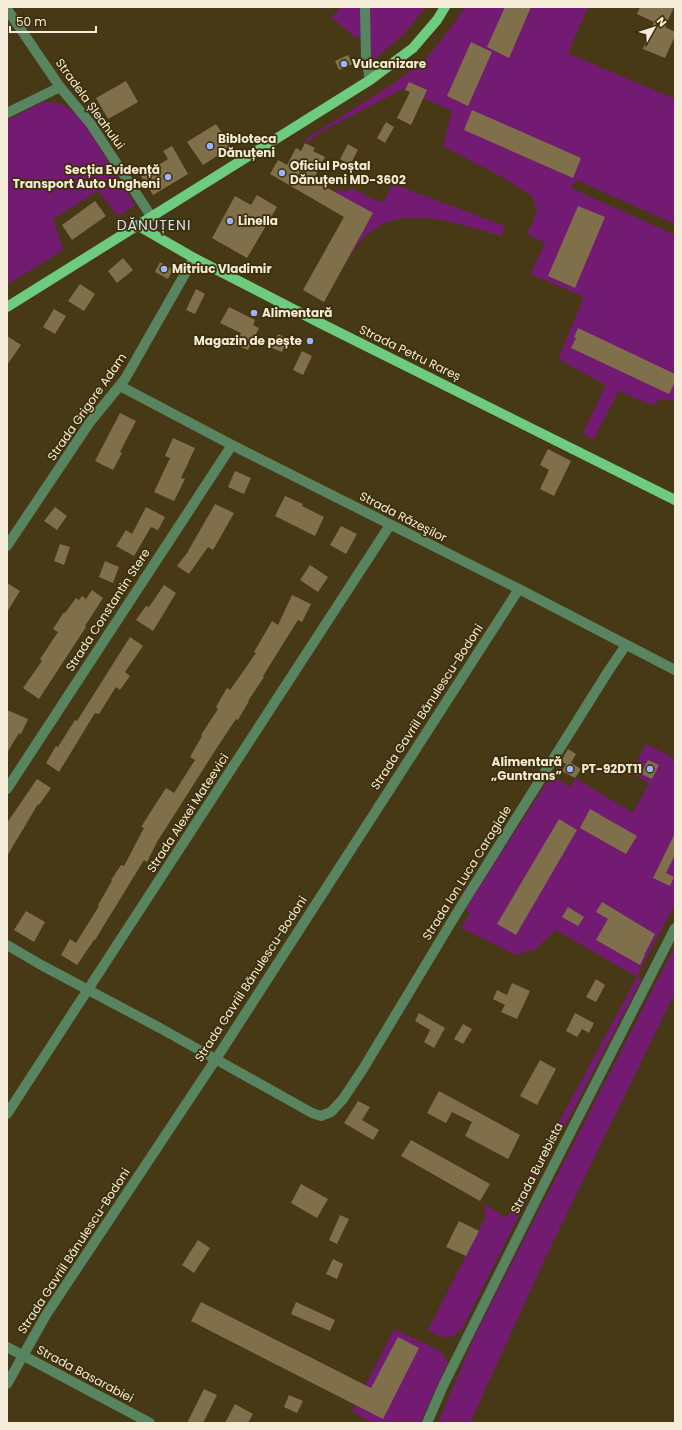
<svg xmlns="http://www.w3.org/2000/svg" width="682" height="1430" font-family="Poppins,sans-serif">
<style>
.green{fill:#731a72}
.building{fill:#7f704b}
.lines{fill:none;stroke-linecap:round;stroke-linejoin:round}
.minor{stroke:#58845f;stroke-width:10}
.major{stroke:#6dcc7f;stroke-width:10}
.poi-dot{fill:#9ab5fd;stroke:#3c2f09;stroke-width:1.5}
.labels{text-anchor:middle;stroke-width:3.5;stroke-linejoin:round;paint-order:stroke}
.poi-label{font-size:12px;font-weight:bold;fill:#f4ecd8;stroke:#3c2f09;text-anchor:start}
.street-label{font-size:12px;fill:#f4ecd8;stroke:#3c2f09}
.quarter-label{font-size:14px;letter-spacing:1px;fill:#d5e0fc;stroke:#3c2f09}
</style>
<rect width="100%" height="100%" fill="#473915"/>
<path class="green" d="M338 7H361L363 30 361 37 356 38 331 17 339 10Z
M368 7H426L403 35 372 61Z
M465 7H588L568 53 602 68 675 99V224L576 180 571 188 675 235V398L673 401 659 399 654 406 619 391 593 440 583 433 605 387 604 384 558 359 584 297 530 274 545 243 527 234 537 211 532 196 502 177 443 146 452 111 403 89 328 128 305 143 304 142 310 136 393 84 426 59 452 26Z
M43 102C61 101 68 106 81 118L135 205 118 216 98 191 53 219 63 250 7 285V120Z
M393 184 505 226 501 236C465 226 424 210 387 222 380 225 372 231 366 236 358 242 350 257 344 265L373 214 336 193 338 189 347 192 351 188 379 202 384 201Z
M646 744 675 759V904L637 976 642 979 562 1131 555 1129 637 977 556 930 534 950 516 955 461 928 470 913 465 909 551 776 571 787 575 778 633 813 649 783 633 774 638 759Z
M675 946V993L549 1250 470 1423H438L475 1335Z
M547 1143 552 1150 462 1329C447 1342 444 1338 428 1330L485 1218 484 1204 507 1218Z
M394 1329 440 1351 448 1362 420 1423H373L352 1412Z"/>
<path class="building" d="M505 7H531L509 58 487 47Z
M640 7H674L665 27 675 32V36L665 58 643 49 654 22 637 14Z
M471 42 492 52 468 106 447 96Z
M348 55 353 64 339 70 335 61Z
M126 81 138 102 108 119 96 98Z
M409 82 427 90 411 125 397 118 410 92 405 90Z
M472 110 581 158 573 178 464 130Z
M386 122 394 127 385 143 377 138Z
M216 124 231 147 203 165 187 142Z
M305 143 315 148 313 151 325 157 313 180 373 213 324 302 303 290 344 217 270 174 278 160 287 165 296 148 301 151Z
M348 144 358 150 350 165 340 159Z
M172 146 188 174 153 195 141 176 168 159 163 151Z
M257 195 277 207 247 258 212 238 235 196 251 205Z
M95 201 106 216 72 240 62 225Z
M578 206 605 217 575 288 548 276Z
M123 258 133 270 117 283 108 271Z
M160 262 173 270 168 279 155 272Z
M80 284 95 294 84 311 68 301Z
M196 289 205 294 195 314 186 310Z
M229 307 255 320 253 325 259 328 248 350 236 345 241 333 220 323Z
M54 309 66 316 55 334 43 327Z
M578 328 675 374V382L669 394 571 348 576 338 574 337Z
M278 334 288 339 282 352 272 348Z
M7 336 21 345 7 365Z
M302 351 312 356 303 375 293 370Z
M120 413 136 421 120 452 122 453 113 470 95 461Z
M173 438 195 448 181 478 185 479 174 501 154 492 170 458 165 456Z
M548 449 571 461 554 496 540 489 549 470 540 465Z
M235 471 251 478 244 494 228 487Z
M285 496 303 504 302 506 324 517 315 536 275 516Z
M215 504 234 513 213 550 208 547 189 574 177 566 187 553Z
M55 507 67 516 57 530 44 521Z
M146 507 165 517 158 530 151 527 134 556 116 546 126 530 132 534Z
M341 526 357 534 346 554 330 545Z
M60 544 70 547 64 565 54 561Z
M105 561 119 567 113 583 99 577Z
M310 565 328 577 318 592 300 580Z
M7 583 20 591 7 612Z
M164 585 176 593 153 631 136 620 146 606 149 607Z
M92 590 103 598 85 626 86 627 39 699 23 688 42 661 40 659 58 632 53 629 64 612 65 613 76 598 79 600 82 596 86 599Z
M292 595 311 604 302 622 298 620 263 676 264 677 248 701H249L238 720 236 719 218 746 157 842 147 862 144 860 95 940H94L77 965 61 955 70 939 76 943 99 906 98 905 112 881 111 880 121 865 124 866 144 828 141 827 166 788 174 793 195 760 190 757 202 736 201 735 218 709 216 707 227 688 230 690 256 653 254 652 272 621 278 625Z
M130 637 143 646 125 672 130 676 120 690 116 687 99 714 95 713 59 772 46 763 56 746 58 747 75 720 77 721Z
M7 710 28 719 21 734 19 733 7 753Z
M568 749 576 754 571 763 581 769 575 778 562 771 566 764 561 761Z
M648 760 659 765 652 779 641 774Z
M37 779 51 788 39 805 38 804 7 856V823Z
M590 809 637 836 626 854 580 828Z
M559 819 577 830 516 935 497 924Z
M675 833V855L666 873 674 877 670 886 653 878Z
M602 902 655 934 644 955H645L640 965 596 940 608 919 596 912Z
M568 907 584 917 578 926 562 917Z
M26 911 45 922 34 942 14 930Z
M596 979 605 985 596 1002 586 997Z
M512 983 530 991 517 1019 501 1012 505 1005 493 999 497 990 507 995Z
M419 1013 445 1028 434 1048 424 1042 430 1030 415 1021Z
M575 1013 594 1023 589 1033 582 1029 577 1037 566 1031Z
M463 1024 472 1029 463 1044 454 1039Z
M540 1060 556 1069 537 1105 520 1096Z
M439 1091 520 1135 508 1159 465 1136 472 1122 452 1112 446 1123 427 1113Z
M358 1101 370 1107 362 1120 379 1130 373 1140 344 1123Z
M411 1140 490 1184 480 1201 401 1156Z
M301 1184 328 1199 317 1218 291 1203Z
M340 1215 349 1219 337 1244 329 1240Z
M459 1221 479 1231 466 1256 446 1247Z
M198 1240 210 1248 194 1273 182 1265Z
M333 1259 343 1264 337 1279 326 1274Z
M201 1302 371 1388 398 1337 419 1348 383 1419 191 1321Z
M296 1302 335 1320 330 1331 291 1314Z
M204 1389 217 1395 203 1423H187Z
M289 1395 303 1401 297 1413 284 1407Z
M235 1404 253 1414 248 1423H225Z"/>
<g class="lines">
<path class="minor" d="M365 7 366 58 370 80
M7 9 60 87 90 123 151 216
M7 113 60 87
M120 386 232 445 519 589 675 670
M7 546 90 422 125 379 194 258
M7 789 232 445
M7 945 43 966 160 1028 312 1113 321 1116 331 1112 343 1099 363 1069 458 911 609 670 626 645
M7 1114 390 525
M7 1347 150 1423
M7 1384 46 1315 216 1059 519 589
M427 1423 443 1386 538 1196 675 928"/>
<path class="major" d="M137 225 194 258 320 323 675 500
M7 307 370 80 413 48 437 20 445 7"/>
</g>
<g class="poi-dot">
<circle cx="344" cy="64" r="4"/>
<circle cx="210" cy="146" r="4"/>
<circle cx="282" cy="173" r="4"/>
<circle cx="168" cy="177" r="4"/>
<circle cx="230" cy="221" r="4"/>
<circle cx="164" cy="269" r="4"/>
<circle cx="254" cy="313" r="4"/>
<circle cx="310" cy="341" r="4"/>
<circle cx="570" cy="769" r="4"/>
<circle cx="650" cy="769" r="4"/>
</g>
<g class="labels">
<g class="poi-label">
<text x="352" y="68">Vulcanizare</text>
<text x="218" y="143">Bibloteca<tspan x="218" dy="14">Dănuțeni</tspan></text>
<text x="290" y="170">Oficiul Poștal<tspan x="290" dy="14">Dănuțeni MD-3602</tspan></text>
<text x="160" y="174" text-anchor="end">Secția Evidență<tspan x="160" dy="14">Transport Auto Ungheni</tspan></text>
<text x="238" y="225">Linella</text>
<text x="172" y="273">Mitriuc Vladimir</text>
<text x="262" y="317">Alimentară</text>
<text x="302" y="345" text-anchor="end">Magazin de pește</text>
<text x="562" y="766" text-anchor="end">Alimentară<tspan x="562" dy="14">„Guntrans”</tspan></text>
<text x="642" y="773" text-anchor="end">PT-92DT11</text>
</g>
<g class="street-label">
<text transform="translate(90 104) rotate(54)" y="4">Stradela Șleahului</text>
<text transform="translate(410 353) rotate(26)" y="4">Strada Petru Rareș</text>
<text transform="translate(87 407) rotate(-55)" y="4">Strada Grigore Adam</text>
<text transform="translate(403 517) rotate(27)" y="4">Strada Răzeşilor</text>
<text transform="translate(108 610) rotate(-57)" y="4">Strada Constantin Stere</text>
<text transform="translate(427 707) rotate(-57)" y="4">Strada Gavriil Bănulescu-Bodoni</text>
<text transform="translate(188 813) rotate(-57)" y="4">Strada Alexei Mateevici</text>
<text transform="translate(467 873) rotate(-58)" y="4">Strada Ion Luca Caragiale</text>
<text transform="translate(251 979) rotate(-57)" y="4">Strada Gavriil Bănulescu-Bodoni</text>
<text transform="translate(537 1168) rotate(-63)" y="4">Strada Burebista</text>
<text transform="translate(74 1251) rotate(-57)" y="4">Strada Gavriil Bănulescu-Bodoni</text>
<text transform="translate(85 1374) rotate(28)" y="4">Strada Basarabiei</text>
</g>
<g class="quarter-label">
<text x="154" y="230">DĂNUȚENI</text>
</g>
</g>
<rect width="682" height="1430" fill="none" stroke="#f4ecd8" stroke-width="16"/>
<g transform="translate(654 28) rotate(51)" stroke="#3c2f09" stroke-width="3" paint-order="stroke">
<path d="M0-3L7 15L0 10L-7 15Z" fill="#f4ecd8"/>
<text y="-6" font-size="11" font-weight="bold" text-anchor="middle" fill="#f4ecd8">N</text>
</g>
<path d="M10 26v6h86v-6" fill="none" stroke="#f4ecd8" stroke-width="2"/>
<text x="16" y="26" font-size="12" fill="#f4ecd8" stroke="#3c2f09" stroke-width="3" paint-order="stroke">50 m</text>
</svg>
